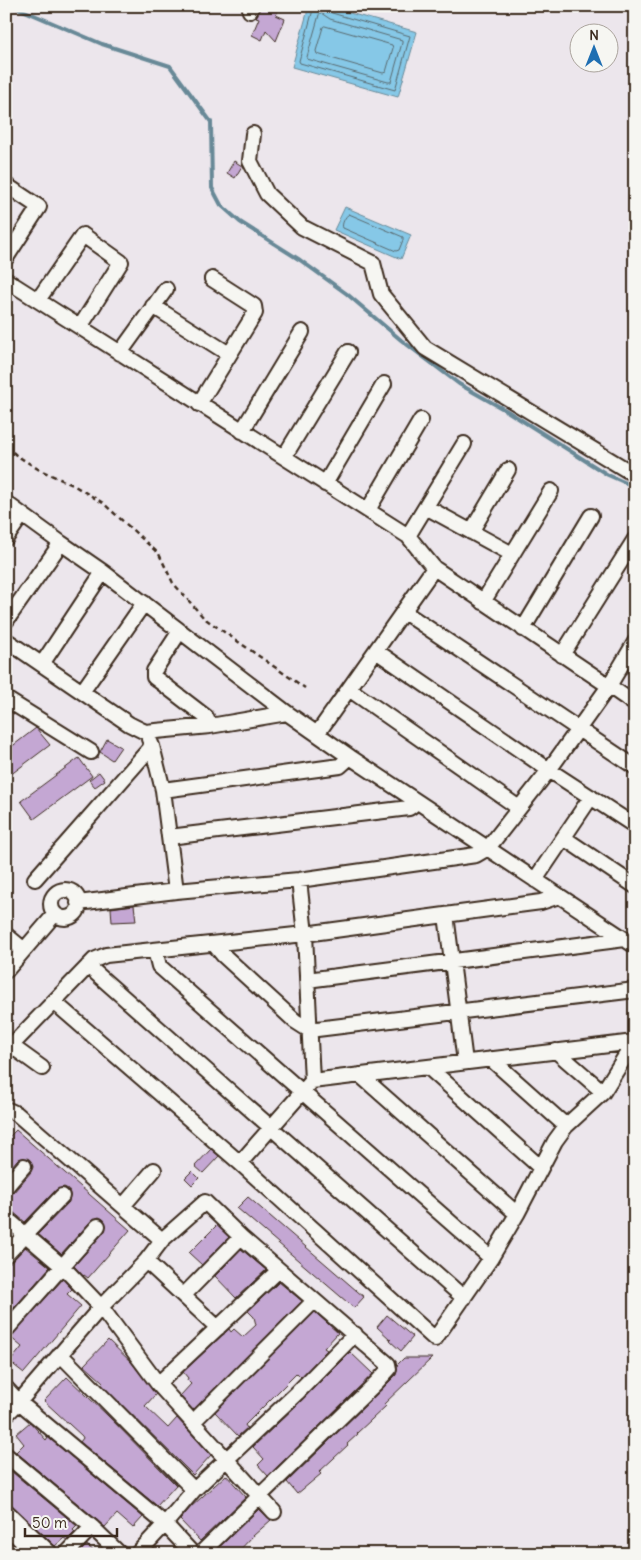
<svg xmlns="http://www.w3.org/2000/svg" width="641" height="1560" font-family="Delius,sans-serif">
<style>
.water{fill:#86c8e7;stroke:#688997}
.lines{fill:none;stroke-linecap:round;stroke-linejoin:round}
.shore{stroke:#59696e;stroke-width:1}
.stream{stroke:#688997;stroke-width:4}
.building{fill:#c4a7d3;stroke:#3b2a1e}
.minor-casing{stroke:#3b2a1e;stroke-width:18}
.path{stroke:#3b2a1e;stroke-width:2.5;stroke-dasharray:5 4;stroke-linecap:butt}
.minor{stroke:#f6f6f2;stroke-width:14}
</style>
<rect width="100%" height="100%" fill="#ece6ec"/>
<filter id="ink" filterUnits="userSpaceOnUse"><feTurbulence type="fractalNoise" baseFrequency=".02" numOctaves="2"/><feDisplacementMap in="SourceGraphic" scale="10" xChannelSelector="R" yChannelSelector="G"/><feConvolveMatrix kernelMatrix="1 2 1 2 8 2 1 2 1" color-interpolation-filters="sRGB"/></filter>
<g filter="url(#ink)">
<path class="water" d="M309 6H325L417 32 398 97 292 67Z
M345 207 411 235 401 259 334 230Z"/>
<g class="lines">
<path class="shore" d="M314 6 299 61 300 63 395 90 410 36 332 13 329 11 328 6
M321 13 330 19 402 40V43L391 82H388L307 59V57L319 15Z
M325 26 392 45 393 48 386 72 383 73 317 54 316 51 323 27Z
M349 214 403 237V240L399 250 396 251 343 228C341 225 345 216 349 214Z"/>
<path class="stream" d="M13 6 102 44 170 66 211 122 212 188 221 205 240 222 300 260 347 294 401 340 459 384 507 411 608 475 635 487"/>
</g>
<path class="building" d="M261 6H280L276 15 285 19 276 41 266 30 262 40 252 35 259 18 256 17Z
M234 161 242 166 235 178 227 173Z
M36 728 50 745 6 778V751Z
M107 739 121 747 112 760 100 752Z
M79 758 92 776 34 819 21 801Z
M99 772 105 780 95 787 89 780Z
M134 905 136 921 112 922 111 908Z
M16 1130 130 1230 88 1278 84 1275 83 1276 74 1266 105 1231 106 1224 103 1219 99 1217 92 1220 61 1254 38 1234 69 1202 70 1194 68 1189 64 1187 56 1190 25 1222 12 1211 6 1209V1196L13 1193 31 1172 33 1167 32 1163 29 1159 22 1158 17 1160 6 1173V1140Z
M211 1149 219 1156 203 1173 195 1166Z
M192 1171 199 1178 192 1185 185 1178Z
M248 1197 364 1297 354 1308 237 1208Z
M217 1225 229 1237 202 1265 189 1253Z
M25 1247 50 1267 6 1317V1266Z
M241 1249 266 1270 236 1298 215 1276Z
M63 1279 72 1289 67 1294 81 1306 24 1373 10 1362 22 1347 10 1337Z
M279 1282 302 1301 193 1410 180 1396 191 1384 187 1380 188 1378 183 1372 229 1329 231 1332 234 1329 243 1337 256 1325 254 1317 248 1311Z
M315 1312 338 1333 324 1348 327 1350 301 1377 297 1373 245 1425 247 1428 238 1436 215 1412Z
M387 1315 413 1337 401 1351 390 1341 391 1340 377 1327Z
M108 1340 132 1363 156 1394 145 1406 168 1428 177 1418 211 1455 193 1475 101 1384 103 1382 84 1365Z
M350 1352 373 1374 268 1476 258 1465 264 1459 253 1447 303 1399Z
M404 1358H432L384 1404 386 1406 357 1433 358 1434 347 1444 348 1445 319 1472 321 1474 297 1494 287 1482 383 1388 396 1375 397 1371V1365Z
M67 1377 107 1415 176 1485 157 1506 80 1442 83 1438 82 1436 44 1401Z
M30 1422 46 1440 48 1437 143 1517 133 1528 117 1514 105 1527 16 1452 24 1444 16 1434Z
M6 1467 77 1526 73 1530 75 1532 67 1540 64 1538 55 1546 12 1505 6 1502Z
M226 1475 246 1497 200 1541 180 1520 191 1507Z
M259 1509 271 1520 253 1536 236 1554H216L214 1552Z
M87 1545 97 1554H81L80 1552Z"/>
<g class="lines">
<defs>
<path id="minor" d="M250 11 252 6
M253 134 250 161 267 194 302 227 373 263 381 294 425 348 635 475
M6 185 39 207 6 258
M6 280 408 536 434 568 317 734
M38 300 83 235 121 262 80 327
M153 306 229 354
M120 353 166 289
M199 404 255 313 254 306 212 279
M242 431 302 332
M284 457 348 352
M325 484 384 384
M6 503 61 543
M426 507 512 554
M368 510 421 420
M471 532 508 470
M408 536 464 444
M6 538 22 515
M483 602 551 491
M404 612 635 767
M6 621 61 543 103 572 287 713
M523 629 591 516
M180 631 154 671V677L206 717 210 726
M6 640 129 724 145 732 210 726 287 713 350 757 635 946
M635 642 609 686 635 704
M376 651 549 770 635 826
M562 655 635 539
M42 664 103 572
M349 689 519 808
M82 692 144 603
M6 699 91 752
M149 739 152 746 163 790 176 891
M163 790 340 766 350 757
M169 837 409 808 412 806 416 801
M564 838 635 886
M35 879 152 746
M535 880 591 797
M51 904a14 14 0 1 1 28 0a14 14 0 1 1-28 0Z
M78 903 176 891 299 880 476 855 488 848 549 770 609 686 434 568
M446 915 465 1062
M6 935 24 950
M214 944 223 955 295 1021 309 1030 635 990
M155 950 159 966 491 1258
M88 966 464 1298
M6 971 55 914
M307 980 625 939
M54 1002 240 1163 435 1339 491 1258 517 1214 555 1141 566 1126 603 1092 635 1041
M6 1042 42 1068
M11 1046 94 960 106 955 305 934 541 902 559 896
M556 1051 603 1092
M491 1059 566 1126
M428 1067 541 1168
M360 1075 517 1214
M312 1081 634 1042
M6 1111 8 1110 17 1114 162 1240
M240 1163 312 1081 305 934 299 880
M6 1187 24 1166
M123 1206 154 1170
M6 1218 63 1267 101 1307 158 1384 274 1512
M6 1255 62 1196
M146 1261 218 1328
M184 1295 241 1237
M6 1330 98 1226
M60 1354 194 1490 297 1393 355 1334
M158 1384 279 1270
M6 1388 19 1402 165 1524 194 1490
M6 1415 19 1402 101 1307 146 1261 162 1240 205 1202 241 1237 388 1364 389 1369 377 1382 200 1554
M193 1422 314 1301
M6 1455 92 1527 120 1554
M6 1511 51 1554
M6 1526 35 1554
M66 1554 92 1527
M137 1554 165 1524 193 1554"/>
</defs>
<use href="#minor" class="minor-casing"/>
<path class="path" d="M6 446 16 455 38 469 73 485 103 503 159 554 173 583 204 618 305 688"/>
<use href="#minor" class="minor"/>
</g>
</g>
<rect width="641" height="1560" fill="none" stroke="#f6f6f2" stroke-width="25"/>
<rect x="12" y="12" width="616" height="1535" fill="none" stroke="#3b2a1e" stroke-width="2" filter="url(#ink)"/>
<g transform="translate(594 48)"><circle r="24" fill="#f6f6f2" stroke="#aba49d"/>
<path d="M0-4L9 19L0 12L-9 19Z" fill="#1f6fb2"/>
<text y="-8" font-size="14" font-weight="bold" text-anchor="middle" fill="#3b2a1e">N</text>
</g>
<path d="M25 1528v8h92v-8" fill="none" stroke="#3b2a1e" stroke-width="2.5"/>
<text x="32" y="1528" font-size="15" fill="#3b2a1e" stroke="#f6f6f2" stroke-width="4" paint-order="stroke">50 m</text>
</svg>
